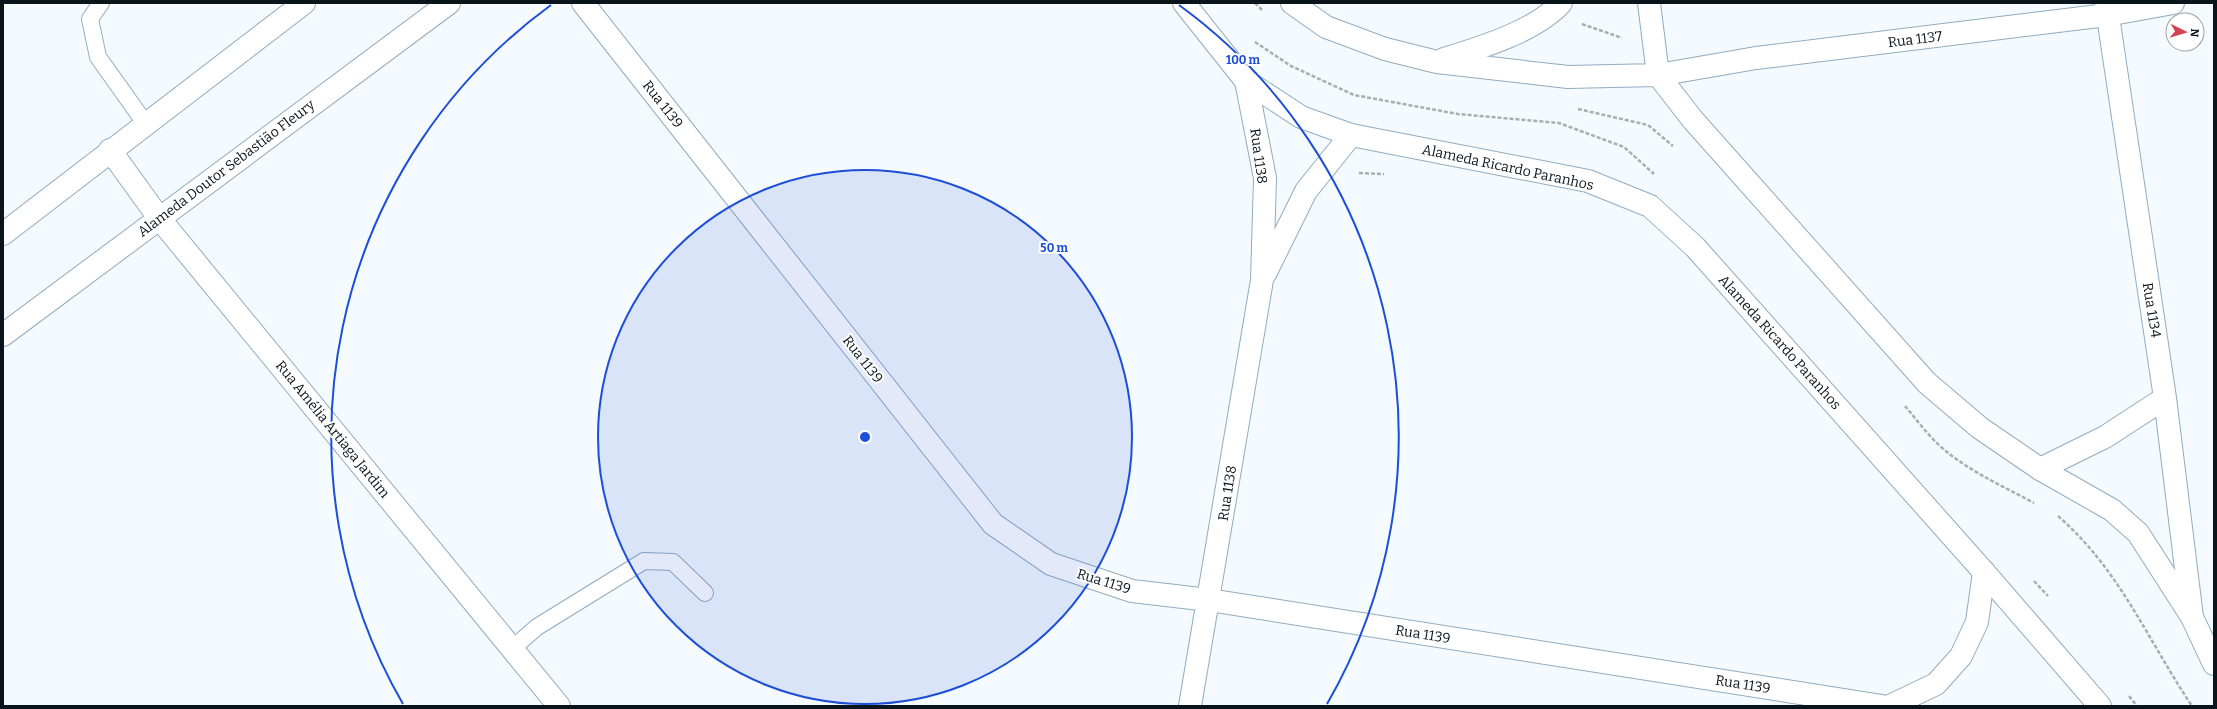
<svg xmlns="http://www.w3.org/2000/svg" width="2217" height="709" font-family="Bitter,serif">
<style>
.lines{fill:none;stroke-linecap:round;stroke-linejoin:round}
.lane-casing{stroke:#90acc1;stroke-width:18}
.street-casing{stroke:#90acc1;stroke-width:24}
.secondary-casing{stroke:#90acc1;stroke-width:24}
.path{stroke:#a7afb4;stroke-width:2.5;stroke-dasharray:4 2;stroke-linecap:butt}
.lane{stroke:#fff;stroke-width:16}
.street{stroke:#fff;stroke-width:22}
.secondary{stroke:#fff;stroke-width:22}
.ring{fill:none;stroke:#1d4ed8;stroke-width:2}
.labels{text-anchor:middle;stroke-width:4;stroke-linejoin:round;paint-order:stroke}
.street-label{font-size:14px;fill:#09141b;stroke:#fff}
.centre{fill:#1d4ed8;stroke:#fff;stroke-width:2}
.ring-label{font-size:12px;text-anchor:middle;font-weight:bold;fill:#1d4ed8;stroke:#fff;stroke-width:4;stroke-linejoin:round;paint-order:stroke}
</style>
<rect width="100%" height="100%" fill="#f4fafe"/>
<g class="lines">
<defs>
<path id="lane" d="M101 3 90 19 98 57 145 123
M513 648 537 627 644 561 673 562 705 593"/>
<path id="street" d="M583 3 993 524 1051 564 1132 591 1209 600 1882 706
M2106 3 2165 398 2192 617
M110 150 159 218 559 706
M3 234 304 3
M1265 274 1306 191 1351 135
M3 335 449 3
M2040 469 2105 437 2165 398
M1190 706 1262 280 1265 178 1246 81
M1890 706 1936 684 1961 656 1977 622 1984 572"/>
<path id="secondary" d="M1184 3 1246 81 1301 117 1351 135 1588 181 1650 206 1695 247 1984 572 2100 706
M1292 3 1326 27 1385 49 1437 62 1568 77 1658 75 1756 58 2107 15 2173 3
M1649 3 1658 75
M1444 59C1480 48 1536 31 1561 3
M1658 75 1693 120 1927 383 1980 428 2040 469 2112 510 2138 533 2192 617 2214 664"/>
</defs>
<use href="#lane" class="lane-casing"/>
<use href="#street" class="street-casing"/>
<use href="#secondary" class="secondary-casing"/>
<path class="path" d="M1255 3 1262 10
M1582 24 1622 38
M1255 42 1291 66 1354 95 1458 114 1559 123 1624 147 1654 174
M1578 109 1648 125 1673 146
M1359 173 1384 174
M1905 406C1916 419 1927 434 1940 446 1968 471 2001 485 2034 503
M2058 516C2120 570 2147 639 2192 706
M2034 581 2048 596
M2129 696 2137 706"/>
<use href="#lane" class="lane"/>
<use href="#street" class="street"/>
<use href="#secondary" class="secondary"/>
</g>
<circle cx="865" cy="437" r="267" fill="#1d4ed8" fill-opacity=".12"/>
<g class="ring">
<circle cx="865" cy="437" r="267"/>
<path d="M403 704A534 534 0 0 1 551 5M1179 5A534 534 0 0 1 1327 704"/>
</g>
<g class="labels">
<g class="street-label">
<text transform="translate(1915 39) rotate(-7)" y="5">Rua 1137</text>
<text transform="translate(663 104) rotate(52)" y="5">Rua 1139</text>
<text transform="translate(1259 156) rotate(82)" y="5">Rua 1138</text>
<text transform="translate(1508 167) rotate(12)" y="5">Alameda Ricardo Paranhos</text>
<text transform="translate(226 168) rotate(-37)" y="5">Alameda Doutor Sebastião Fleury</text>
<text transform="translate(2152 310) rotate(81)" y="5">Rua 1134</text>
<text transform="translate(1780 342) rotate(48)" y="5">Alameda Ricardo Paranhos</text>
<text transform="translate(863 359) rotate(52)" y="5">Rua 1139</text>
<text transform="translate(333 429) rotate(51)" y="5">Rua Amélia Artiaga Jardim</text>
<text transform="translate(1227 493) rotate(-81)" y="5">Rua 1138</text>
<text transform="translate(1104 581) rotate(17)" y="5">Rua 1139</text>
<text transform="translate(1423 634) rotate(9)" y="5">Rua 1139</text>
<text transform="translate(1743 684) rotate(9)" y="5">Rua 1139</text>
</g>
</g>
<circle cx="865" cy="437" r="6" class="centre"/>
<g class="ring-label">
<text x="1243" y="64">100 m</text>
<text x="1054" y="252">50 m</text>
</g>
<rect width="2217" height="709" fill="none" stroke="#09141b" stroke-width="8"/>
<g transform="translate(2185 32) rotate(95)"><circle r="19" fill="#ffffff" stroke="#9da1a4"/>
<path d="M0-3L7 15L0 10L-7 15Z" fill="#d34251"/>
<text y="-6" font-size="11" font-weight="bold" text-anchor="middle" fill="#09141b">N</text>
</g>
</svg>
